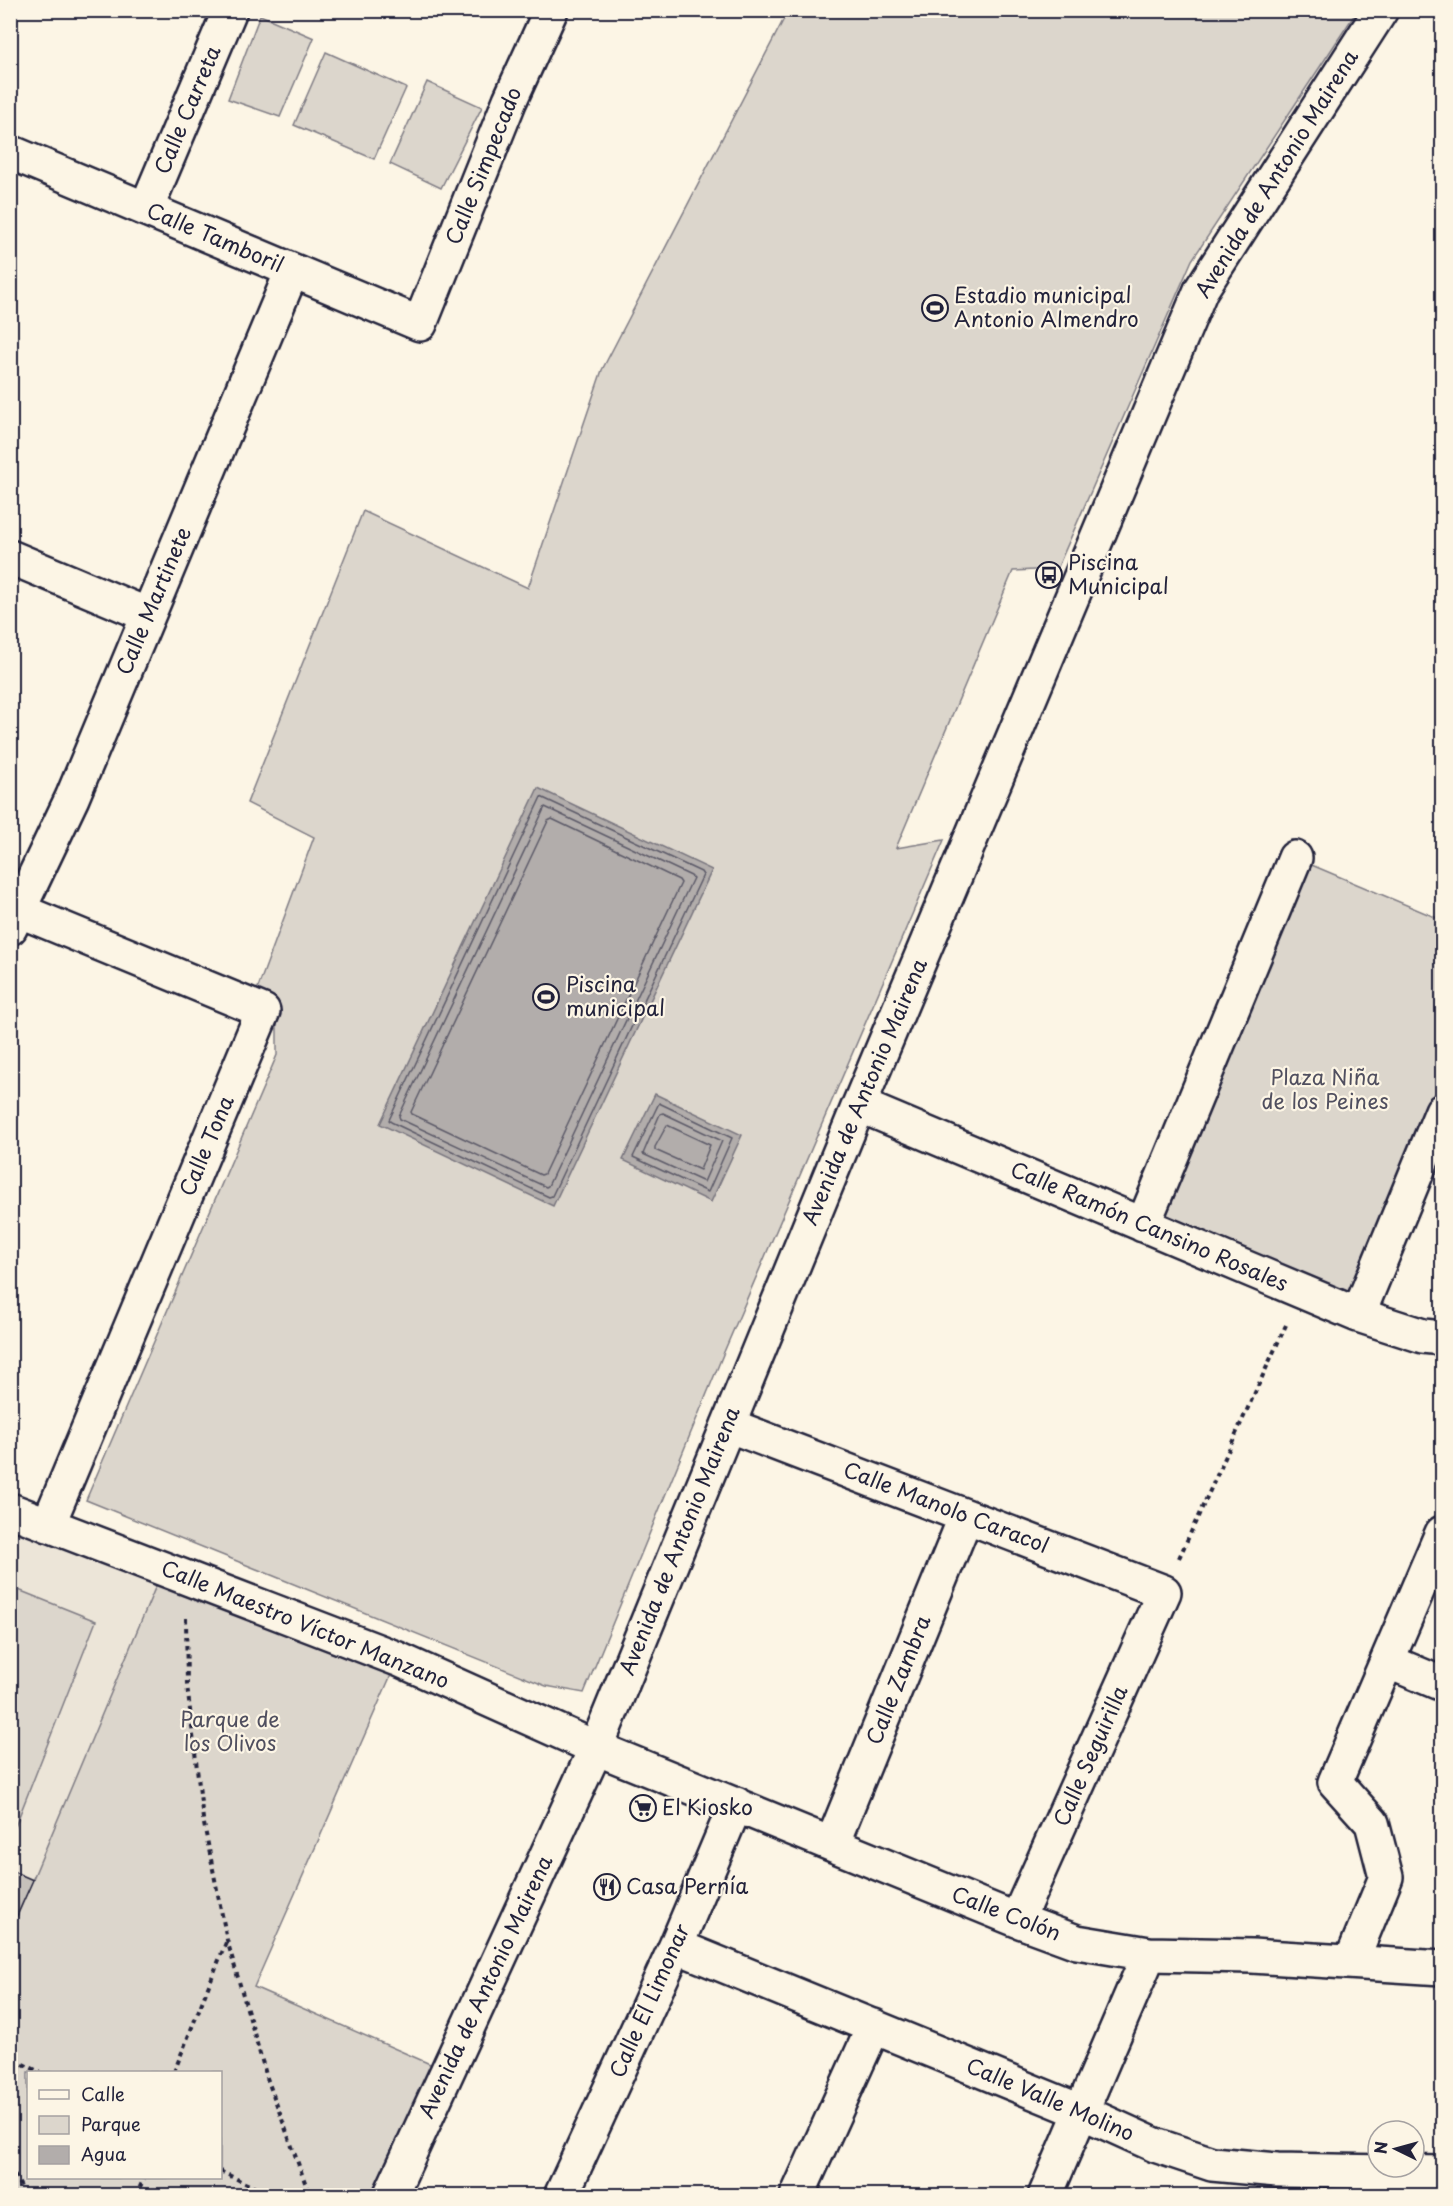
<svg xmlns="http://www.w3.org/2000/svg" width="1453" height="2206" font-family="'Playpen Sans',sans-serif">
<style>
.built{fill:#ece5d8}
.green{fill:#dcd6cc;stroke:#7f7c84;stroke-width:1.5;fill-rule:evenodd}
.water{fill:#b2adab;stroke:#78757e;stroke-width:1.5}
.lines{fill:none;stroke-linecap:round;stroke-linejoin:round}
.shore{stroke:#5c5a68;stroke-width:1.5}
.building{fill:#c6c1bb;stroke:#22223b;stroke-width:1.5}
.minor-casing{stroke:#22223b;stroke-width:38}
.path{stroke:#22223b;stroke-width:4;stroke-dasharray:4.5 4.5;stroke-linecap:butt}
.minor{stroke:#fcf5e5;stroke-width:33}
.labels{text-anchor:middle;stroke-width:4.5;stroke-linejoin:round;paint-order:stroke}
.street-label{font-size:21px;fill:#22223b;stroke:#fcf5e5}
.poi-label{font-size:21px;fill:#22223b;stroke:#fcf5e5;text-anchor:start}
.park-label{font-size:21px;fill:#504f5f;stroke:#fcf5e5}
</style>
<rect width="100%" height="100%" fill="#fcf5e5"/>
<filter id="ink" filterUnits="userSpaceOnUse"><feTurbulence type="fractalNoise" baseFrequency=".0167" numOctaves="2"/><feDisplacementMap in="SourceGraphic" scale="12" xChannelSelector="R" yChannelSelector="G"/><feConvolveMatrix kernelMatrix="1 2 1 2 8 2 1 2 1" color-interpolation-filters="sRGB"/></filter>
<g filter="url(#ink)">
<path class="built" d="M11 1510 163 1569 11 1931Z"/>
<path class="green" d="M788 11H1357L1192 260 1057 569 1013 571 896 848 944 840 724 1352 584 1693 546 1686 86 1500 277 1055V1003L256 993 314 837 247 803 363 511 528 588 602 370Z
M260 15 314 38 280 117 228 99Z
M326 52 406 88 374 159 294 125Z
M427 82 482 107 441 188 390 164Z
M1295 858 1442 920V1111L1358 1315 1143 1225Z
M163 1569 398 1659 254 1987 446 2071 390 2195 11 2196V1931ZM28 2072H220V2178H28Z
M11 1587 96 1621 11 1837Z"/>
<path class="water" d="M538 788 712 870 553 1206 380 1124Z
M655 1094 742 1135 711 1202 623 1160Z"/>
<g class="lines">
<path class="shore" d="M541 797 701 872 703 875 552 1196 549 1197 391 1122 389 1120Z
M545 807 691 876 693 878 548 1186 546 1187 400 1119 399 1116Z
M552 819 679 880 681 883 544 1174 541 1175 412 1114 411 1112 548 821Z
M659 1103 732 1138 708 1192 633 1157Z
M663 1113 722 1141 704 1182 643 1154 660 1114Z
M667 1125 710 1145 700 1170 655 1150V1147Z"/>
</g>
<path class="building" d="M10 1870 33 1880 10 1931Z"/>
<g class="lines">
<defs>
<path id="minor" d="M10 152 420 324 510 100 551 10
M146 209 230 10
M10 557 148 615
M18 910 263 1011 48 1525
M10 928 72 798 292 271
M859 1105 1358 1315 1423 1336 1442 1338
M1143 1225 1295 858
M1358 1315 1442 1111
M728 1425 1164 1592 1017 1920
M10 1510 398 1659 596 1748 1017 1920 1077 1942 1149 1954 1252 1956 1442 1968
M1387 1661 1442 1684
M832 1844 966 1516
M676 1946 1080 2111 1155 2145 1212 2164 1277 2170 1442 2173
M1351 1962 1386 1877 1372 1823 1335 1782 1442 1533
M390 2196 596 1748 859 1105 1201 290 1381 10
M561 2196 676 1946 736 1804
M797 2196 874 2026
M1045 2196 1149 1954"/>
</defs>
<use href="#minor" class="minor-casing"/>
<path class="path" d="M1179 1558 1286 1325
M186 1618 187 1685 203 1819 227 1940 267 2078 310 2196
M174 2072 227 1940
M10 2085 21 2063 40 2072
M10 2167 26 2196
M220 2171 272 2196
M136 2196 144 2178"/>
<use href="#minor" class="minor"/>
</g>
</g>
<defs>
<symbol id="stadium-ring" viewBox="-11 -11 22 22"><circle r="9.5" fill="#fcf5e5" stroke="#22223b" stroke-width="1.5"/><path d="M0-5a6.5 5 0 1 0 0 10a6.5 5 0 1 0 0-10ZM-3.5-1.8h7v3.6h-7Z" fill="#22223b"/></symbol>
<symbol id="bus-ring" viewBox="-11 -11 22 22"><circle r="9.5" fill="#fcf5e5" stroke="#22223b" stroke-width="1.5"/><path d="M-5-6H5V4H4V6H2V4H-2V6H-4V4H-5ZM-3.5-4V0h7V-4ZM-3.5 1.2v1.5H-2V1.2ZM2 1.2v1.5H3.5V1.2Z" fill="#22223b"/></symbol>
<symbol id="supermarket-ring" viewBox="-11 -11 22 22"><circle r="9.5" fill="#fcf5e5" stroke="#22223b" stroke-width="1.5"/><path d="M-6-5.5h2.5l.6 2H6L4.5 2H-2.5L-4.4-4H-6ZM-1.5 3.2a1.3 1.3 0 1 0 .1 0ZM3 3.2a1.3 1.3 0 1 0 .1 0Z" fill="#22223b"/></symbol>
<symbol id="restaurant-ring" viewBox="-11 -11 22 22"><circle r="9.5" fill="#fcf5e5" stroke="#22223b" stroke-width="1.5"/><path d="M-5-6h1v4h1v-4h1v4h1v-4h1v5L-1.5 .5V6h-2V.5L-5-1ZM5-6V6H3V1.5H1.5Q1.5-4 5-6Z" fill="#22223b"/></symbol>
</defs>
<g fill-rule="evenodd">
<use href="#stadium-ring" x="920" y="293" width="30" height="30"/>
<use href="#bus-ring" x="1034" y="560" width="30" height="30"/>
<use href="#stadium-ring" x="531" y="982" width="30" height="30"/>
<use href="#supermarket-ring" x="628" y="1793" width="30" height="30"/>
<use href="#restaurant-ring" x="592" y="1872" width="30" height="30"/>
</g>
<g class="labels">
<g class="street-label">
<text transform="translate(188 110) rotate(-67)" y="7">Calle Carreta</text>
<text transform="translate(484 166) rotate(-68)" y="7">Calle Simpecado</text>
<text transform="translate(1277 174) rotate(-58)" y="7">Avenida de Antonio Mairena</text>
<text transform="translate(215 238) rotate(23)" y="7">Calle Tamboril</text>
<text transform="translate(154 601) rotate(-67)" y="7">Calle Martinete</text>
<text transform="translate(865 1092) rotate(-67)" y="7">Avenida de Antonio Mairena</text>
<text transform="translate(207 1146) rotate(-67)" y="7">Calle Tona</text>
<text transform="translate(1149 1227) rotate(23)" y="7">Calle Ramón Cansino Rosales</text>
<text transform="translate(946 1508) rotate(21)" y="7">Calle Manolo Caracol</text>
<text transform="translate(680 1541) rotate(-68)" y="7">Avenida de Antonio Mairena</text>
<text transform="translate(305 1625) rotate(22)" y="7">Calle Maestro Víctor Manzano</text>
<text transform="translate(899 1680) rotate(-68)" y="7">Calle Zambra</text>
<text transform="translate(1091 1756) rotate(-66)" y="7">Calle Seguirilla</text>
<text transform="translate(1006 1914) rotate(21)" y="7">Calle Colón</text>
<text transform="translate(486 1987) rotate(-65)" y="7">Avenida de Antonio Mairena</text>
<text transform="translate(650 2001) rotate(-66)" y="7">Calle El Limonar</text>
<text transform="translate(1050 2100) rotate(23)" y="7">Calle Valle Molino</text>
</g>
<g class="poi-label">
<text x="954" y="303">Estadio municipal<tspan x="954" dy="24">Antonio Almendro</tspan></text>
<text x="1068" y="570">Piscina<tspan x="1068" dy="24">Municipal</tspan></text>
<text x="566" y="992">Piscina<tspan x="566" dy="24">municipal</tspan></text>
<text x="662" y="1815">El Kiosko</text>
<text x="626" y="1894">Casa Pernía</text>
</g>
<g class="park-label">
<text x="1325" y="1085">Plaza Niña<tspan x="1325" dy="24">de los Peines</tspan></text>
<text x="230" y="1727">Parque de<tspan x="230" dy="24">los Olivos</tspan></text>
</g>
</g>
<rect width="1453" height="2206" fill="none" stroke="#fcf5e5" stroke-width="36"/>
<rect x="18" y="18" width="1417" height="2170" fill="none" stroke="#22223b" stroke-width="2" filter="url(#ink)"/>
<rect x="27" y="2071" width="195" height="108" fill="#fcf5e5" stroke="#a5a1a1" stroke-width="1.5"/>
<rect x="39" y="2090" width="30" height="9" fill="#fcf5e5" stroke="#a5a1a1" stroke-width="1.5"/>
<text x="81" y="2101" font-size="18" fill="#22223b">Calle</text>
<rect x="39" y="2116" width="30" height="18" fill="#dcd6cc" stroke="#a5a1a1" stroke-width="1.5"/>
<text x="81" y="2131" font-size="18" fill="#22223b">Parque</text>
<rect x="39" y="2146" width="30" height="18" fill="#b2adab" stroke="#a5a1a1" stroke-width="1.5"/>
<text x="81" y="2161" font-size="18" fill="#22223b">Agua</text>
<g transform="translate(1396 2149) rotate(275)"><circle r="28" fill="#fcf5e5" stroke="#a5a1a1" stroke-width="1.5"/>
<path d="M0-4.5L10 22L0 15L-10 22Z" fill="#22223b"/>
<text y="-9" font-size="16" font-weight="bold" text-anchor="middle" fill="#22223b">N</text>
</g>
</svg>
